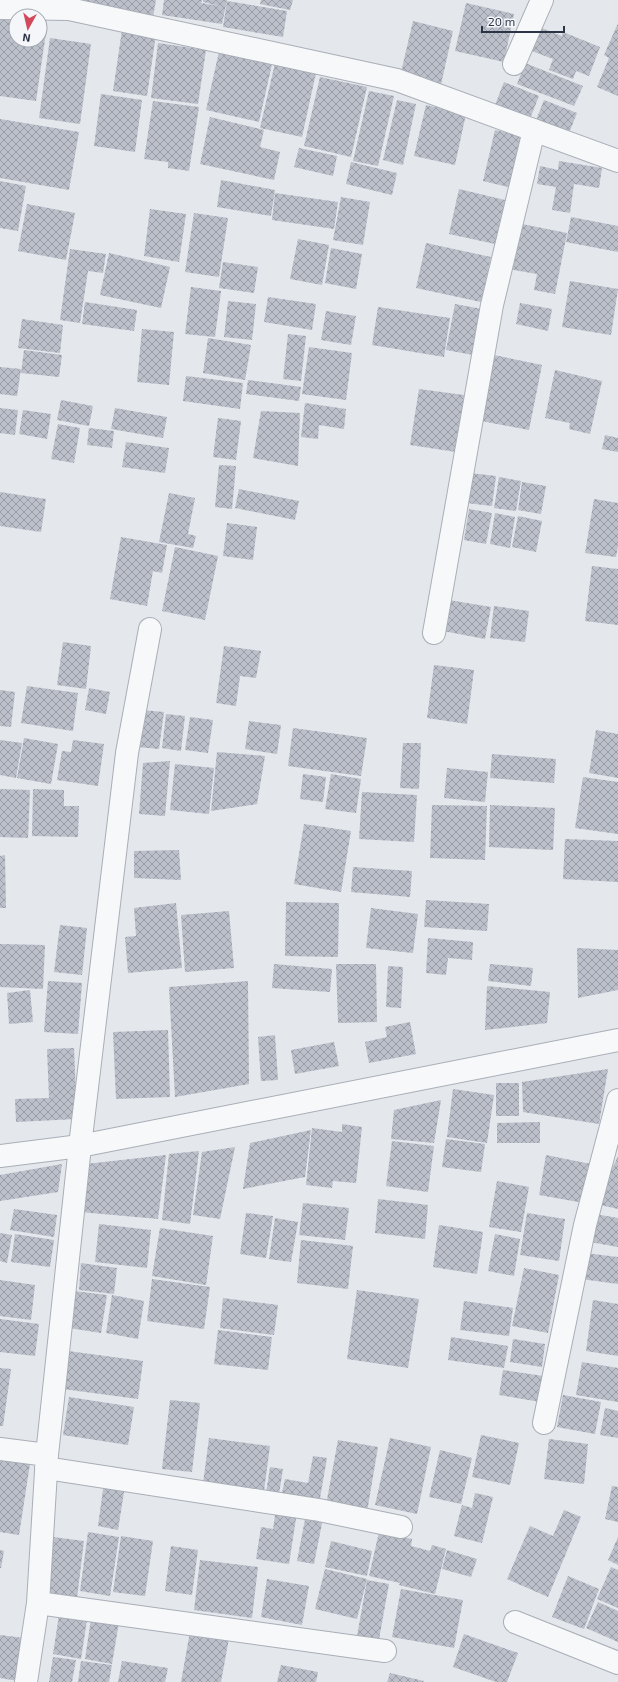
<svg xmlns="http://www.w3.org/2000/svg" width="618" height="1682" font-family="'Exo 2',sans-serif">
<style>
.building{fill:url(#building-cross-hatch)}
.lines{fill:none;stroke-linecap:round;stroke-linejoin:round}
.minor-casing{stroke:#a9aeb7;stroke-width:24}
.tertiary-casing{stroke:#a9aeb7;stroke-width:24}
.minor{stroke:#f7f8fa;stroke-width:22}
.tertiary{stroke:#f7f8fa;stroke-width:22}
</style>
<defs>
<pattern id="building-cross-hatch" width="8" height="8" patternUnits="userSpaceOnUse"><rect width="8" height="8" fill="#bbc0ca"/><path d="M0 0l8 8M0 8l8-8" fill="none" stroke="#989da6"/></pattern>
</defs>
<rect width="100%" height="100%" fill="#e4e7ec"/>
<path class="building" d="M48 0H156L153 17Z
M164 0H202L201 3 220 6 203 2V0H227L222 24 162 15Z
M261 0H293L290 10 260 4Z
M227 1 287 11 283 37 223 27Z
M466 3 514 14 504 62 455 51Z
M0 19 16 21V40H40V25L47 26 36 101 0 96Z
M413 21 453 31 440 89 399 81Z
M618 23V96L597 87 609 58 604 55Z
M539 27 562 36 563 32 600 47 589 76 576 71 573 79 549 70 553 59 529 50Z
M122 30 156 34 147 96 113 91Z
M50 38 91 44 80 124 39 118Z
M158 43 206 50 198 104 151 98Z
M220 47 273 60 259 122 206 110Z
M275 63 316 73 302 137 260 128Z
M525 63 583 86 574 106 517 84Z
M320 77 367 87 351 157 304 146Z
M504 82 539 96 528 124 493 110Z
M369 91 394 96 378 166 353 161Z
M101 94 142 100 135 152 94 146Z
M397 100 416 104 403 165 383 160Z
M544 100 577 113 567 138 534 125Z
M153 101 199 107 189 171 168 168V162L144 159Z
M426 105 466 114 455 165 414 156Z
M210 117 264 130 260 147 280 152 274 180 200 164Z
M0 119 79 132 69 190 0 178Z
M495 130 524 137 512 188 483 181Z
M299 148 337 156 333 176 294 167Z
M559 161 602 168 599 188 574 184 570 213 552 210 556 187 537 184 540 166 558 170Z
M351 162 397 173 392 195 346 184Z
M221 180 275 190 271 216 217 207Z
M0 181 26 186 18 231 0 228Z
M459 189 505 200 495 244 449 234Z
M275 193 338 202 334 229 272 220Z
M341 197 370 202 363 245 333 240Z
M27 204 75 213 66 260 18 251Z
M150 209 186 214 179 262 144 256Z
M194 213 228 218 219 277 185 272Z
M571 217 618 226V252L566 242Z
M517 223 567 233 555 294 534 290 537 274 508 269Z
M298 239 329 245 322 285 290 279Z
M426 243 491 257 481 302 416 288Z
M331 248 362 254 356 289 325 283Z
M70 249 106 254 103 273 88 271 80 323 60 320Z
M109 253 170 267 161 308 100 295Z
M223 262 258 267 254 293 219 288Z
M570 281 618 289 611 335 562 327Z
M191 287 221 291 215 337 185 334Z
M268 297 316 304 312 330 264 322Z
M228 301 256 304 252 340 224 337Z
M85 302 137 310 134 331 82 324Z
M520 303 552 309 548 331 516 324Z
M455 304 482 309 473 355 446 350Z
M378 307 450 318 444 357 372 345Z
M326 311 356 316 351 345 321 340Z
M22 319 63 325 60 353 18 348Z
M142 329 174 332 169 385 137 382Z
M288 334 306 336 301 381 283 379Z
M208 338 251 345 245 380 203 373Z
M309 347 352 353 346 400 302 394Z
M24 350 62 355 59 377 21 373Z
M489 354 542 365 529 430 476 420Z
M0 367 21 369 17 396 0 394Z
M555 370 602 381 590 434 569 429 570 423 545 418Z
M186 376 243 383 240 409 183 401Z
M248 380 301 387 299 401 246 394Z
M419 389 464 395 456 452 410 445Z
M61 400 93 406 89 426 57 420Z
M305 403 346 409 344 429 319 425 318 439 301 437Z
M0 408 18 410 15 435 0 433Z
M115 408 167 417 163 438 111 429Z
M23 410 51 414 47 439 19 434Z
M261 411 300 413 298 466 253 458Z
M218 418 241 421 236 460 213 457Z
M58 424 80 428 74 463 51 459Z
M89 428 114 431 112 448 87 445Z
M605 435 618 438V452L602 449Z
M126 442 169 448 165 473 122 467Z
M219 465 236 466 232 509 215 507Z
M470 473 496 476 492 506 466 503Z
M499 477 521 481 516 511 494 508Z
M522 482 546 486 541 514 518 510Z
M239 489 299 501 295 520 235 508Z
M0 492 46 499 41 532 0 526Z
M169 493 195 498 188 534 196 536 193 548 159 542Z
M594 499 618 503V546L616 557 585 553Z
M469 509 492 513 486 544 464 540Z
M495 513 515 517 510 548 490 544Z
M518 516 542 521 536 552 512 547Z
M227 523 257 527 253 560 223 556Z
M121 537 167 545 162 573 153 571 147 606 110 599Z
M175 547 218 556 205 620 162 611Z
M592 566 618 569V625L585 621Z
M449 600 491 607 485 639 443 631Z
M494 606 529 611 525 642 490 638Z
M63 642 91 646 86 689 57 685Z
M224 646 261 651 256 678 240 676 236 706 216 703Z
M434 665 474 670 467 724 427 718Z
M27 686 78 693 73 731 21 723Z
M89 688 110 692 106 714 85 710Z
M0 690 15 692 11 727 0 726Z
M141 710 164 712 159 749 137 747Z
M166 714 185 716 181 751 162 748Z
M190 717 213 720 208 753 185 750Z
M249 721 281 725 277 754 245 749Z
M293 728 367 738 361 776 288 766Z
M596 730 618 734V778L589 773Z
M24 738 58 744 51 784 17 778Z
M0 740 22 743 16 778 0 775Z
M73 740 104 744 98 786 57 780 62 751 71 752Z
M403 743H421L419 789 400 788Z
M217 752 265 756 257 804 211 811Z
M492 754 556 759 554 783 490 778Z
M170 761 165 816 139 814 143 763Z
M175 764 214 768 209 814 170 810Z
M447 768 488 772 485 802 444 798Z
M303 774 326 777 323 802 300 799Z
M331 774 361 779 356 813 325 809Z
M583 777 618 782V834L575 828Z
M0 789 30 790 28 838 0 837Z
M33 789 64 790V806H79L78 837 32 836Z
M362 792 417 795 414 842 359 839Z
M432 805 487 806 485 860 430 858Z
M490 805 555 808 553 850 489 847Z
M304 824 351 831 341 892 294 884Z
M565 839 618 841V882L563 879Z
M179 850 181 880 134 878V851Z
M5 855 6 908H0V856Z
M353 867 412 871 410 897 351 892Z
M426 900 489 904 487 931 424 927Z
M286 902 339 903 338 957 285 956Z
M176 903 182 968 128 973 125 937 136 936 134 908Z
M371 908 418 914 413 953 366 948Z
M229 911 234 968 185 972 181 915Z
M60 925 87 928 82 975 54 972Z
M428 938 473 942 472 960 448 958 446 975 426 973Z
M0 944 45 945 43 989 0 987Z
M577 948 618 950V990L578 998Z
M274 964 332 969 330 992 272 988Z
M336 964H376L377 1022 338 1023Z
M490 964 533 968 531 986 488 981Z
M388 966 403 967 401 1008 386 1007Z
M48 981 82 983 78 1034 44 1032Z
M248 981 249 1084 175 1097 169 987Z
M487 986 550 992 547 1023 485 1030Z
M30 990 33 1022 9 1024 7 993Z
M410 1022 416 1054 369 1063 365 1042 387 1037 385 1027Z
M168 1030 170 1097 116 1099 113 1032Z
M275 1035 278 1080 261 1081 258 1037Z
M334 1042 339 1066 295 1074 291 1050Z
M74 1048 77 1119 16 1122 15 1099 49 1098 47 1049Z
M608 1069 599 1124 523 1112 522 1082Z
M496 1083H519V1116H496Z
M453 1089 494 1095 487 1143 447 1137Z
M441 1100 434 1143 391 1139 394 1110Z
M540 1122V1143H497V1123Z
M342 1124 362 1127 356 1183 333 1181 332 1188 306 1185 312 1128 342 1132Z
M311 1130 305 1177 243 1189 250 1143Z
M446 1139 485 1144 481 1172 442 1167Z
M392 1141 434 1146 428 1192 386 1186Z
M235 1147 220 1219 193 1215 202 1152Z
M199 1151 190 1224 162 1220 169 1154Z
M166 1155 158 1219 80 1212 86 1164Z
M546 1155 591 1164 584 1203 539 1195Z
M618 1156V1209L596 1204Z
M62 1164 58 1192 0 1201V1175Z
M497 1181 529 1187 521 1232 489 1227Z
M378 1199 428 1205 425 1239 375 1233Z
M303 1203 349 1208 345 1240 299 1235Z
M14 1209 57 1215 54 1237 10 1230Z
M246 1213 273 1216 266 1258 240 1254Z
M527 1213 565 1219 559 1261 520 1255Z
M595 1214 618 1218V1247L590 1242Z
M275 1218 298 1222 291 1262 269 1259Z
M99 1224 151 1230 147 1268 95 1262Z
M439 1225 483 1232 477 1274 433 1267Z
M160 1228 213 1236 206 1285 152 1276Z
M0 1233 12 1235 7 1263 0 1261Z
M15 1234 54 1240 50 1267 11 1262Z
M495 1234 520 1239 514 1276 488 1271Z
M301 1240 353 1246 348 1289 297 1283Z
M585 1253 618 1257V1284L581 1279Z
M81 1263 117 1268 114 1294 79 1290Z
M524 1268 559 1275 548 1333 512 1326Z
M152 1279 210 1287 204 1329 147 1321Z
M0 1280 35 1285 31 1320 0 1316Z
M357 1290 419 1299 408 1368 347 1359Z
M74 1291 107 1295 101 1333 69 1328Z
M112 1295 144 1301 138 1339 106 1333Z
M223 1298 278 1305 274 1335 220 1328Z
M593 1300 618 1304V1356L586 1351Z
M464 1301 513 1308 509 1336 460 1330Z
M0 1319 39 1324 35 1356 0 1352Z
M218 1330 272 1337 268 1370 214 1364Z
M451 1337 508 1346 504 1368 448 1360Z
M513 1339 545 1344 542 1367 510 1362Z
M68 1351 143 1361 138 1399 63 1389Z
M582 1362 618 1368V1402L576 1395Z
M0 1368 11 1369 3 1426H0Z
M503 1370 550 1377 546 1403 499 1395Z
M563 1395 601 1402 595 1434 557 1427Z
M69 1397 134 1407 128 1445 63 1435Z
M170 1400 200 1403 192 1472 162 1469Z
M605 1408 618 1411V1438L600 1435Z
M481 1435 519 1443 510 1485 472 1477Z
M209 1438 270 1446 264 1491 203 1483Z
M390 1438 431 1447 417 1514 375 1505Z
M549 1439 588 1444 584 1484 544 1479Z
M338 1440 378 1447 367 1512 326 1505Z
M440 1450 472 1458 461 1504 429 1497Z
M313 1456 327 1458 319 1504 281 1497 285 1479 308 1483Z
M0 1460 30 1464 19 1535 0 1532Z
M270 1467 283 1469 279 1494 266 1493Z
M104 1482 125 1486 118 1530 98 1526Z
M612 1486 618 1487V1522L605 1519Z
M475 1493 493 1497 482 1543 454 1536 462 1505 472 1508Z
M276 1509 297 1512 289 1564 256 1559 261 1527 273 1529Z
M564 1510 581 1517 548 1597 507 1579 530 1526 553 1536Z
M306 1514 323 1518 314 1564 297 1561Z
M88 1532 119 1537 110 1596 80 1591Z
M379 1532 412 1539 411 1546 430 1551 432 1545 446 1549 435 1594 399 1585 400 1583 369 1576Z
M121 1536 153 1541 145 1596 113 1592Z
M53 1537 84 1541 77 1598 46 1594Z
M618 1537V1565L608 1560Z
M331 1541 372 1551 367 1576 325 1567Z
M171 1546 198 1550 192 1595 165 1591Z
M0 1550 4 1551 1 1568H0Z
M447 1550 477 1559 471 1577 442 1569Z
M200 1560 258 1567 252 1618 194 1610Z
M611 1567 618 1570V1608L597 1599Z
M325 1569 367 1579 357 1619 315 1609Z
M568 1576 599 1589 584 1629 552 1617Z
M267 1579 309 1586 302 1625 261 1617Z
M367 1580 389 1584 378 1645 356 1642Z
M401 1589 463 1600 454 1648 392 1637Z
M598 1602 618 1611V1642L586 1628Z
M92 1612 120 1616 112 1664 85 1659Z
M59 1615 87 1620 81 1659 53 1654Z
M191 1626 230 1633 221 1682H181Z
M464 1634 518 1653 507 1682H496L453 1667Z
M0 1635 25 1638 18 1681 0 1678Z
M53 1657 76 1660 72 1682H49Z
M81 1661 112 1665 109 1682H78Z
M122 1661 168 1668 165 1682H118Z
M281 1665 318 1672 316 1682H277Z
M390 1673 424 1681V1682H387Z"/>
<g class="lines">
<defs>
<path id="minor" d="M0 8 69 9 397 80 618 161
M514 64 542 0
M434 633 492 305 534 130
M544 1423 585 1225 618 1100
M0 1449 47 1455
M46 1468 319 1510 401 1527
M38 1603 385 1651
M515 1622 618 1663
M26 1682 38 1603 47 1455 80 1146 127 753 150 629"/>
<path id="tertiary" d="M0 1156 80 1146 618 1040"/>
</defs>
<use href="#minor" class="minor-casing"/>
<use href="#tertiary" class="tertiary-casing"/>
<use href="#minor" class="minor"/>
<use href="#tertiary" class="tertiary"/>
</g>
<g transform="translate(28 28) rotate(188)"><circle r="19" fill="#f4f6f9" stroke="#a4a8b1"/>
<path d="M0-3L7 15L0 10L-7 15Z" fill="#d1495b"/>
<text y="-6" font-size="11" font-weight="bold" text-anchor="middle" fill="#2b3445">N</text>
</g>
<path d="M482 26v6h82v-6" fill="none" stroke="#2b3445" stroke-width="2"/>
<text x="488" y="26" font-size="12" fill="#2b3445" stroke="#f4f6f9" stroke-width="3" paint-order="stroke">20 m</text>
</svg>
